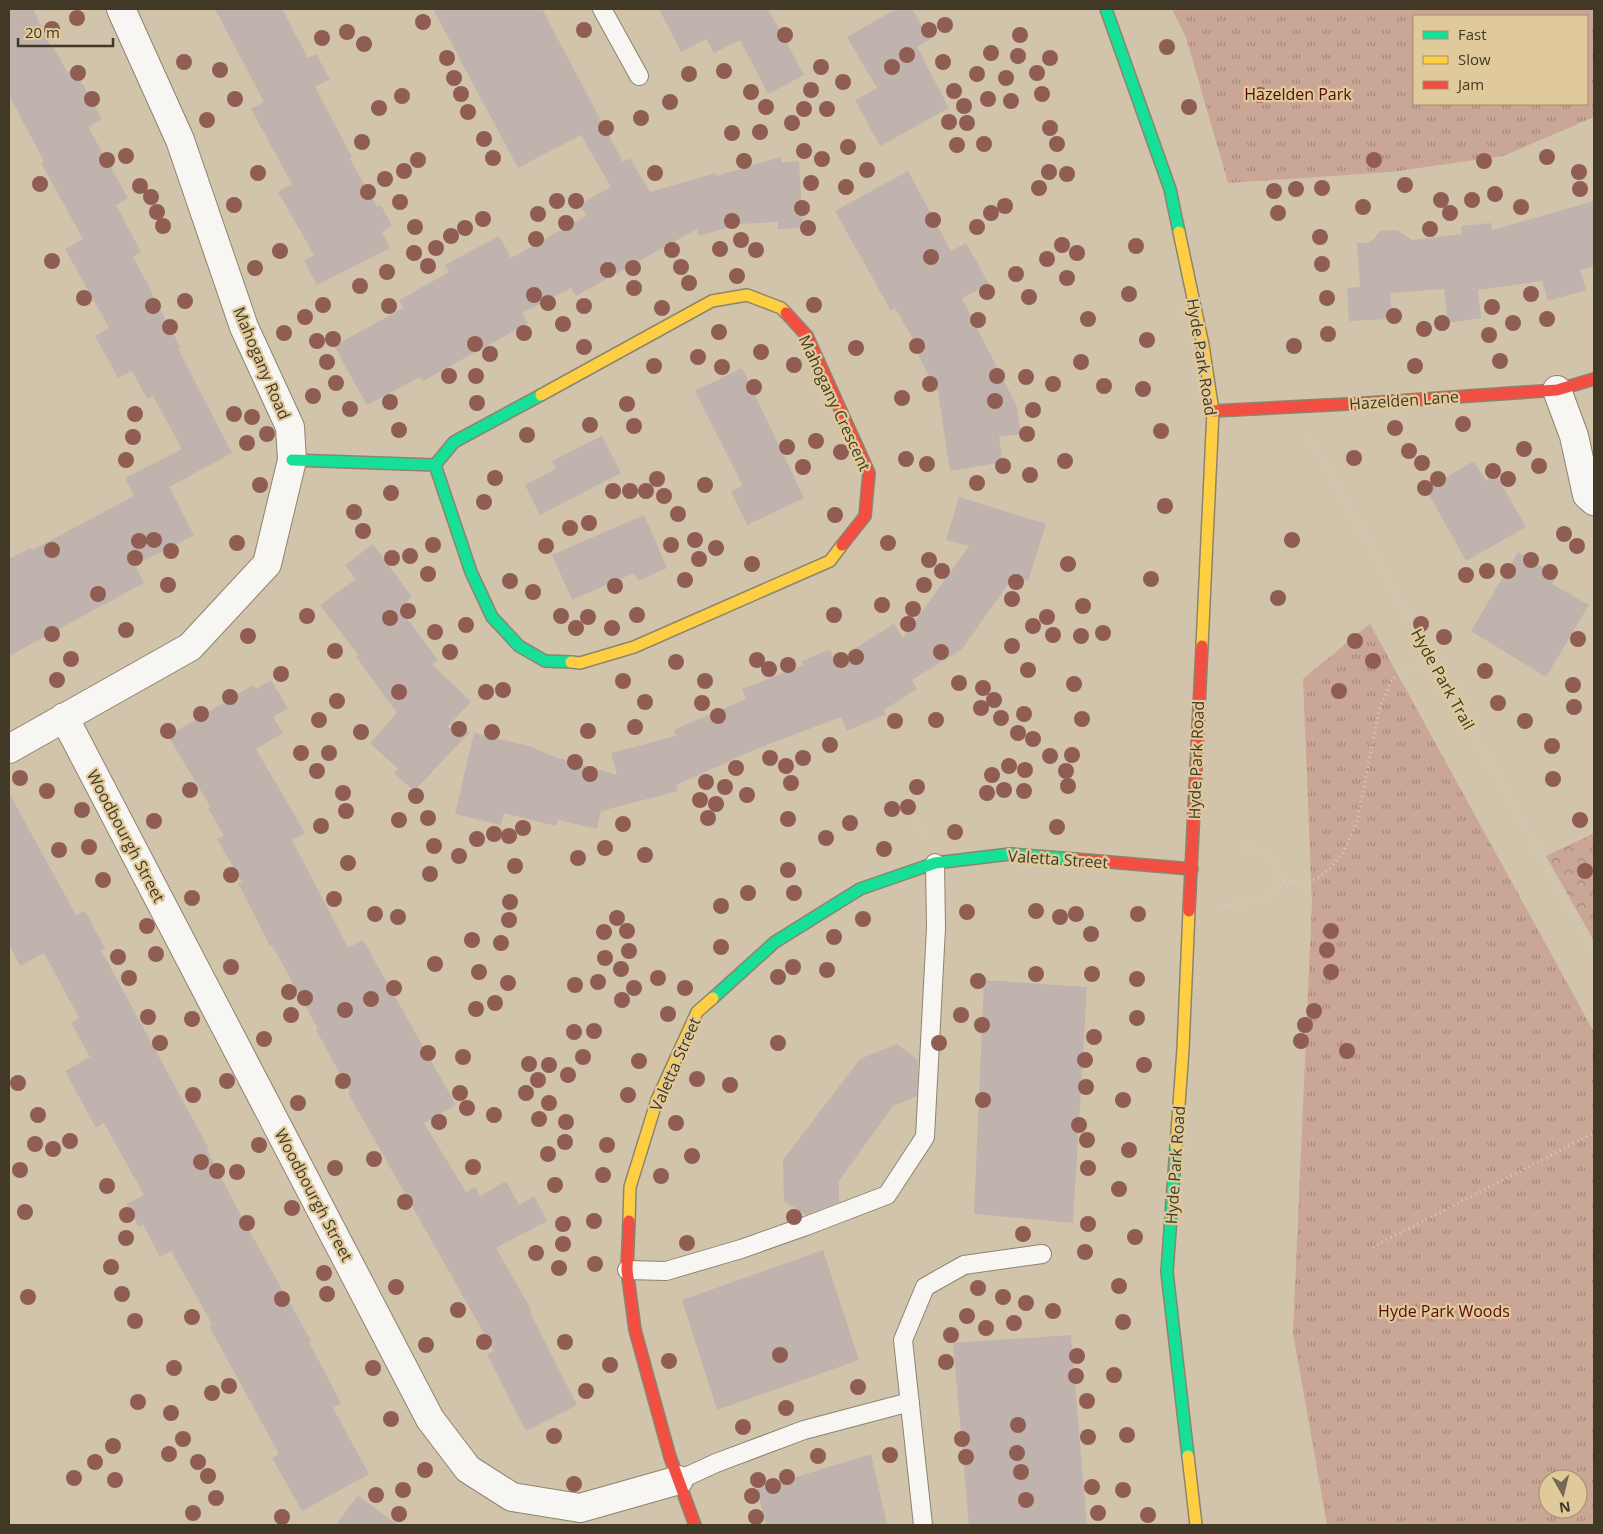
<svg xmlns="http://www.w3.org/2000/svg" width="1603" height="1534" font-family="'Open Sans',sans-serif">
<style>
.forest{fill:url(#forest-crowns)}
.park{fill:url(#park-tufts);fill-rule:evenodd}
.building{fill:#c0b3ae}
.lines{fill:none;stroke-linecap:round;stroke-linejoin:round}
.lane-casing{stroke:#8d846f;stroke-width:20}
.street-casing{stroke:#8d846f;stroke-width:30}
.fast-casing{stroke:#8d846f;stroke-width:14}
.slow-casing{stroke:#8d846f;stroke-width:14}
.jam-casing{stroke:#8d846f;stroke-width:14}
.path{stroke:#d2cec6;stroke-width:3;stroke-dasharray:1 4;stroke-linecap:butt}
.lane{stroke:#f8f6f2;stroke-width:18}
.street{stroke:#f8f6f2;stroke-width:28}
.fast{stroke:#16e098;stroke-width:11}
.slow{stroke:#ffcf43;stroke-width:11}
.jam{stroke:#f24e42;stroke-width:11}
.tree{fill:#905d52}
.labels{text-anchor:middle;stroke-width:4.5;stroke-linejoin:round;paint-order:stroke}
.park-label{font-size:16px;fill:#5b080a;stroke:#e0ca9b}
.street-label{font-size:16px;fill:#413825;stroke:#e0ca9b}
</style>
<defs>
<pattern id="forest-crowns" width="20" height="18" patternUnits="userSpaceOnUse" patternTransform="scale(1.25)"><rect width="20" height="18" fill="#caa697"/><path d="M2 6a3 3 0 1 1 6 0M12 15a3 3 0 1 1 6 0" fill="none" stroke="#a6887b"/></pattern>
<pattern id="park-tufts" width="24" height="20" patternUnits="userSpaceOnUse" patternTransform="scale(1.25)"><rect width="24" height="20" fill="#caa697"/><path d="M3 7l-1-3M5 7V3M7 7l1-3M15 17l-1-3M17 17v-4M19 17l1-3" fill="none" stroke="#a6887b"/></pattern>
</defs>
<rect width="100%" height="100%" fill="#d1c4aa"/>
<path class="forest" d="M1594 833V941L1546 856Z"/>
<path class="park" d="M1172 9H1594V117L1503 156 1391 172 1228 183 1186 37ZM1414 16H1587V104H1414Z
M1370 624 1594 1032V1525H1327L1293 1333 1312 902 1303 679ZM1548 1479H1578V1509H1548Z"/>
<path class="building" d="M9 9H33L51 47 53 46 67 72 74 68 102 119 88 127 128 198 116 205 141 252 133 257 153 294 152 295 181 348 178 349 232 453 169 487 194 535 135 565 144 583 9 656V559L30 548 32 550 134 496 125 478 182 449 153 396 147 399 132 371 118 378 95 336 109 328 65 249 83 239 41 163 44 161 9 95Z
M215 9H282L308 58 316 54 330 79 315 87 352 157 350 159 377 207 381 205 392 226 382 232 390 248 317 285 304 260 314 255 278 192 292 184 251 109 264 102Z
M433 9H542L623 162 630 158 650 192 715 173 716 176 781 157V163L799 161 803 228 778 229V222L740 224 699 236 697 229 576 296 571 288 522 313 528 323 423 381 420 377 367 405 334 346 403 308 399 300 449 272 445 265 499 236 511 258 586 216 580 204 611 187 581 135 518 168Z
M659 9H768L804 75 768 94 740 40 714 53 706 39 681 52Z
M896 9H912L930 40 917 47 949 108 880 146 855 100 877 88 847 37Z
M908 171 951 251 966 243 989 284 962 298 1017 407 1021 434 999 437 1003 462 950 471 938 393 918 355 921 353 895 308 891 311 835 211Z
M1594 201V266L1580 270 1586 290 1548 301 1542 281 1478 290 1481 318 1448 323 1444 289 1390 293 1392 319 1349 321 1347 288 1360 287 1357 243H1369L1381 231 1397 230 1412 240 1462 234 1461 226 1491 223 1492 230Z
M742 368 804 498 747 525 731 491 743 486 695 391Z
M602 436 621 473 540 515 525 485 556 469 552 461Z
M1474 461 1486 481 1496 475 1526 527 1466 561 1426 489Z
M959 497 1046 524 1028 581 1014 576 962 649 912 680 917 689 884 710 886 714 847 731 841 717 761 747 676 785 678 791 601 811 597 829 558 820 556 826 504 813 501 825 455 814 474 733 529 746 555 757 617 775 611 753 676 736 673 730 746 699 742 689 804 665 802 661 830 649 835 661 894 624 903 638 969 546 946 540Z
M644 515 667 568 638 581 634 573 572 600 552 555Z
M373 544 412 597 399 608 438 660 432 664 471 702 447 727 470 732 414 791 394 773 398 769 370 743 397 713 356 657 358 655 320 605 356 579 345 565Z
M1518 552 1557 576 1552 584 1589 605 1546 677 1471 631Z
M271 680 288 708 273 717 283 733 256 749 305 833 292 840 348 948 363 940 456 1105 424 1123 466 1192 475 1187 480 1196 506 1181 519 1205 534 1196 547 1221 496 1248 532 1311 530 1312 577 1405 526 1431 487 1354 494 1351 348 1093 350 1092 316 1030 318 1029 272 945 270 946 238 883 242 882 217 839 224 836 208 808 210 806 168 736 253 685 256 689Z
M9 793 76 915 85 911 105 948 101 950 209 1149 207 1150 240 1214 311 1341 309 1342 341 1403 333 1408 369 1474 302 1511 272 1458 279 1454 209 1326 212 1324 171 1251 160 1257 143 1224 139 1227 126 1204 144 1195 104 1123 96 1128 65 1071 90 1057 71 1023 79 1018 44 953 20 966 9 944Z
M984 980 1087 987 1073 1223 974 1214Z
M897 1044 918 1060 917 1096 893 1106 839 1181V1202L806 1215 784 1201 783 1160 860 1059Z
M823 1250 859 1360 717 1410 682 1300Z
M1071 1335 1087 1525H969L953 1343Z
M871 1454 887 1525H766L757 1489Z
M358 1495 398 1525H336Z"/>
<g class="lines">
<defs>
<path id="lane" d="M602 9 639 76
M627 1270 666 1271 741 1249 806 1226 887 1195 925 1137 936 928 935 863
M679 1480 716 1463 804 1430 910 1402
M923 1525 903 1340 925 1287 964 1265 1042 1254"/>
<path id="street" d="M1557 390 1574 436 1587 495 1594 501
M64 717 430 1419 468 1469 512 1497 580 1508 679 1480
M9 749 190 647 267 564 292 460 290 427 244 327 180 140 121 9"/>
<path id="fast" d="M1106 9 1170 189 1179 232
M292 460 435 465 454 442 541 395
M435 465 471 572 492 617 519 646 545 661 571 662
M713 998 775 942 860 889 935 863 1010 854 1074 859
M1176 1146 1167 1272 1188 1456"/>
<path id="slow" d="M1179 232 1203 345 1213 411 1202 646
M541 395 712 301 747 295 781 308 786 313
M571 662 580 663 634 647 830 561 842 545
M1176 1146 1183 1049 1189 911
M629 1221 630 1187 657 1100 697 1012 713 998
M1188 1456 1196 1525"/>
<path id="jam" d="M786 313 807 336 869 473 865 516 842 545
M1213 411 1367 403 1557 390 1594 379
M1074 859 1192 869
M1189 911 1202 646
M629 1221 627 1270 635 1330 670 1457 695 1525"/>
</defs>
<use href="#lane" class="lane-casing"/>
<use href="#street" class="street-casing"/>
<use href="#fast" class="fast-casing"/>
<use href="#slow" class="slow-casing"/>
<use href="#jam" class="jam-casing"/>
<path class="path" d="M1309 436 1594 952
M917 824 922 835
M1284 881 1307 883 1318 878 1330 868 1343 853 1357 822 1379 710 1392 679 1432 658
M1220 906C1247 905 1266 903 1284 881L1268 852 1241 846
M1373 1247 1594 1133"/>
<use href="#lane" class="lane"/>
<use href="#street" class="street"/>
<use href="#fast" class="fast"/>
<use href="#slow" class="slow"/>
<use href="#jam" class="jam"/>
</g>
<g class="tree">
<circle cx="77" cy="18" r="8"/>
<circle cx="423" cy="22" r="8"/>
<circle cx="945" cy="25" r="8"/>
<circle cx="52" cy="29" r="8"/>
<circle cx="584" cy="30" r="8"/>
<circle cx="929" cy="30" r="8"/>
<circle cx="347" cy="32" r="8"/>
<circle cx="785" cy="35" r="8"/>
<circle cx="1020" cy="35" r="8"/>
<circle cx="322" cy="38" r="8"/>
<circle cx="364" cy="44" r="8"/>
<circle cx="1167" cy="47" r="8"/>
<circle cx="991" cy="53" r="8"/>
<circle cx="907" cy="55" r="8"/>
<circle cx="1018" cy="56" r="8"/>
<circle cx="447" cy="58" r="8"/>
<circle cx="1050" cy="58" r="8"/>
<circle cx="184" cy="62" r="8"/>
<circle cx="943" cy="62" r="8"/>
<circle cx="821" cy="67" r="8"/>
<circle cx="892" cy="67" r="8"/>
<circle cx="220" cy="70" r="8"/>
<circle cx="724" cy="71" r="8"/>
<circle cx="78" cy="73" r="8"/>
<circle cx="1037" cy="73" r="8"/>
<circle cx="689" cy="74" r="8"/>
<circle cx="977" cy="74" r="8"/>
<circle cx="454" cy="78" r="8"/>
<circle cx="1006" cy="78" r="8"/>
<circle cx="843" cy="82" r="8"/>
<circle cx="811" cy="90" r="8"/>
<circle cx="954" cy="91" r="8"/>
<circle cx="751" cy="92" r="8"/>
<circle cx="461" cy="94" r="8"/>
<circle cx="1042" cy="94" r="8"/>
<circle cx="1260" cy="95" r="8"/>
<circle cx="402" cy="96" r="8"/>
<circle cx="92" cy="99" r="8"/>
<circle cx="235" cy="99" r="8"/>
<circle cx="988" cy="99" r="8"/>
<circle cx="1011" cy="101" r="8"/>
<circle cx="670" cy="102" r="8"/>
<circle cx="964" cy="106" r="8"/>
<circle cx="766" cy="107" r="8"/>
<circle cx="1189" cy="107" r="8"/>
<circle cx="379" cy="108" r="8"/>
<circle cx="804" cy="109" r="8"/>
<circle cx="827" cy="109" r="8"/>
<circle cx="468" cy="112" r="8"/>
<circle cx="641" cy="118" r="8"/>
<circle cx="207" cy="120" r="8"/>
<circle cx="949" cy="122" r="8"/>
<circle cx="792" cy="123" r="8"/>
<circle cx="967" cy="123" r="8"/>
<circle cx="606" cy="128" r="8"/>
<circle cx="1050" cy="128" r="8"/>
<circle cx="760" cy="132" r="8"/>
<circle cx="732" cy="133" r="8"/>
<circle cx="484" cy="139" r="8"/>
<circle cx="362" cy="142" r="8"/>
<circle cx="984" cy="144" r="8"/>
<circle cx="1057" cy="144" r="8"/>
<circle cx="957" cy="145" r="8"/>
<circle cx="848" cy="147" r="8"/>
<circle cx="804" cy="151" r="8"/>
<circle cx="126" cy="156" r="8"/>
<circle cx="1547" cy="157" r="8"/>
<circle cx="493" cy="158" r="8"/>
<circle cx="822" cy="159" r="8"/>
<circle cx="107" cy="160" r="8"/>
<circle cx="418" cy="160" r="8"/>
<circle cx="1374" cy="160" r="8"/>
<circle cx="744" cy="161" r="8"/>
<circle cx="1484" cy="161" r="8"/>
<circle cx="867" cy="170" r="8"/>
<circle cx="404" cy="171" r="8"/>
<circle cx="1049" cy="172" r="8"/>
<circle cx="1579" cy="172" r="8"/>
<circle cx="258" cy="173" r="8"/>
<circle cx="655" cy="173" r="8"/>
<circle cx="1067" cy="174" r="8"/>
<circle cx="385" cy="179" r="8"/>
<circle cx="811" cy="183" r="8"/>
<circle cx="40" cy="184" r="8"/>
<circle cx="1405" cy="185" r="8"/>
<circle cx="140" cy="186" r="8"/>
<circle cx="846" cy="187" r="8"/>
<circle cx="1039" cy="188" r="8"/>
<circle cx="1322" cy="188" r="8"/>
<circle cx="1296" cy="189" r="8"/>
<circle cx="1580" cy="189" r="8"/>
<circle cx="1274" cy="191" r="8"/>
<circle cx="368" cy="192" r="8"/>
<circle cx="1495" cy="194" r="8"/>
<circle cx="151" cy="197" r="8"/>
<circle cx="1441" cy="200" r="8"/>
<circle cx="1472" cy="200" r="8"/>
<circle cx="557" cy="201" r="8"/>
<circle cx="576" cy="201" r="8"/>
<circle cx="400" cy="202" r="8"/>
<circle cx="234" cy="205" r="8"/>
<circle cx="1005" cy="206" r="8"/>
<circle cx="1363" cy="207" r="8"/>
<circle cx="1521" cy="207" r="8"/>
<circle cx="802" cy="208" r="8"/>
<circle cx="157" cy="212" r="8"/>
<circle cx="991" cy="213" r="8"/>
<circle cx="1278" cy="213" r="8"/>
<circle cx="1450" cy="213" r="8"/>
<circle cx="538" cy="214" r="8"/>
<circle cx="483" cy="219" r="8"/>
<circle cx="933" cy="220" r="8"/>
<circle cx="732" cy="221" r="8"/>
<circle cx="566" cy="223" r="8"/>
<circle cx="163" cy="226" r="8"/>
<circle cx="415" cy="227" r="8"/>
<circle cx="977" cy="227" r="8"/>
<circle cx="465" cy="228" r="8"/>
<circle cx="808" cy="228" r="8"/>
<circle cx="1430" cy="229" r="8"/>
<circle cx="451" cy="236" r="8"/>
<circle cx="1320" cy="237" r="8"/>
<circle cx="536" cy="239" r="8"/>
<circle cx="741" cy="240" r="8"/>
<circle cx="1062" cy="245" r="8"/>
<circle cx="1136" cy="246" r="8"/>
<circle cx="436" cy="248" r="8"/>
<circle cx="720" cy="249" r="8"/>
<circle cx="672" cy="250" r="8"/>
<circle cx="756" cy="250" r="8"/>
<circle cx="280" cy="251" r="8"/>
<circle cx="414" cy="253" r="8"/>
<circle cx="1077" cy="253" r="8"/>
<circle cx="931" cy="257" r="8"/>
<circle cx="1047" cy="259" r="8"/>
<circle cx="52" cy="261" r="8"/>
<circle cx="1322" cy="264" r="8"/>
<circle cx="428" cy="266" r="8"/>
<circle cx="681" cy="267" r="8"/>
<circle cx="255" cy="268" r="8"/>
<circle cx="633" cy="268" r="8"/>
<circle cx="608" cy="270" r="8"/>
<circle cx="387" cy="272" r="8"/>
<circle cx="1016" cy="274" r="8"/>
<circle cx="737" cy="276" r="8"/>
<circle cx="1067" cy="278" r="8"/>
<circle cx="689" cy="283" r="8"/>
<circle cx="360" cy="286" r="8"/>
<circle cx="634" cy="288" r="8"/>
<circle cx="987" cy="292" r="8"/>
<circle cx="1129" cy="294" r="8"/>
<circle cx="1531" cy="294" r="8"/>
<circle cx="534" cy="295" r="8"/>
<circle cx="1029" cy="297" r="8"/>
<circle cx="84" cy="298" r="8"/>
<circle cx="1327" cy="298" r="8"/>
<circle cx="185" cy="301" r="8"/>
<circle cx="548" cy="303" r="8"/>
<circle cx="323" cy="305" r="8"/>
<circle cx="814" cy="305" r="8"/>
<circle cx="153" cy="306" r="8"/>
<circle cx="389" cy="306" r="8"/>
<circle cx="584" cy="306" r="8"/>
<circle cx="1492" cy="307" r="8"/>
<circle cx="662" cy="308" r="8"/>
<circle cx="1394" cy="316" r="8"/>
<circle cx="305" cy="317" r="8"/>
<circle cx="1088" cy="319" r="8"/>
<circle cx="1547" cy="319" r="8"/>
<circle cx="978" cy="320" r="8"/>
<circle cx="1442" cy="323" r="8"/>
<circle cx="1513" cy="323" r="8"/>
<circle cx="563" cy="324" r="8"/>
<circle cx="170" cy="327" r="8"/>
<circle cx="1424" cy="329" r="8"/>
<circle cx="719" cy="332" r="8"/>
<circle cx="284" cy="333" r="8"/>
<circle cx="524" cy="333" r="8"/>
<circle cx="1328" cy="334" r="8"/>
<circle cx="1489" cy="335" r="8"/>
<circle cx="333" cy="339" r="8"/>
<circle cx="1147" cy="340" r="8"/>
<circle cx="317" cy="341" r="8"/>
<circle cx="475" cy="344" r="8"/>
<circle cx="917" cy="346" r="8"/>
<circle cx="1294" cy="346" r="8"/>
<circle cx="584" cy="347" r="8"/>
<circle cx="856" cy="348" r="8"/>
<circle cx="761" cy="352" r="8"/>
<circle cx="490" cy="354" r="8"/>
<circle cx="698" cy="357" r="8"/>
<circle cx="1500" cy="361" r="8"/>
<circle cx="327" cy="362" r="8"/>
<circle cx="1081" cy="362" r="8"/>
<circle cx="794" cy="365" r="8"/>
<circle cx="654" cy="366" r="8"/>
<circle cx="1415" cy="366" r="8"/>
<circle cx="722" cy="367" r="8"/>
<circle cx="449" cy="376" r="8"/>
<circle cx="476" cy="376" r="8"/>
<circle cx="997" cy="376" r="8"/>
<circle cx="1026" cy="377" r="8"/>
<circle cx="336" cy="383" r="8"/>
<circle cx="930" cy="384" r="8"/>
<circle cx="1053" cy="384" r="8"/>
<circle cx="1104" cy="386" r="8"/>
<circle cx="754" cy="387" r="8"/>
<circle cx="1143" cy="389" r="8"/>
<circle cx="313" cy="396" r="8"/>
<circle cx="902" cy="398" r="8"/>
<circle cx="995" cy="401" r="8"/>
<circle cx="390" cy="402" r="8"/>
<circle cx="477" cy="403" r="8"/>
<circle cx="627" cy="404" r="8"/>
<circle cx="350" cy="409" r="8"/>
<circle cx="1033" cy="410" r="8"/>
<circle cx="135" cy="414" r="8"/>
<circle cx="234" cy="414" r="8"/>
<circle cx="252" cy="417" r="8"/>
<circle cx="1463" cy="424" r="8"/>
<circle cx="590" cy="425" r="8"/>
<circle cx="634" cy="426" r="8"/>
<circle cx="1395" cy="428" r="8"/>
<circle cx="399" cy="430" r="8"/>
<circle cx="1161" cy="431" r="8"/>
<circle cx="267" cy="434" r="8"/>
<circle cx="1027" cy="434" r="8"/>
<circle cx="527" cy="435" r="8"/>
<circle cx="133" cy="437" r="8"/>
<circle cx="816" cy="441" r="8"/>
<circle cx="247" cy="443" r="8"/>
<circle cx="787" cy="447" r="8"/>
<circle cx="1524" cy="449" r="8"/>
<circle cx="1409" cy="451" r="8"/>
<circle cx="841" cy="452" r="8"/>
<circle cx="1354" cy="458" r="8"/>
<circle cx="906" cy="459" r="8"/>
<circle cx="126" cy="460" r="8"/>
<circle cx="1065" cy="461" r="8"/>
<circle cx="1422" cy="463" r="8"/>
<circle cx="927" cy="464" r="8"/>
<circle cx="1003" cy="466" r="8"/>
<circle cx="1539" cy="466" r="8"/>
<circle cx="803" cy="467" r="8"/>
<circle cx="1493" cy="471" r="8"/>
<circle cx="1030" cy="475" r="8"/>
<circle cx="495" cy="478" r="8"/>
<circle cx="657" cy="479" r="8"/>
<circle cx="1438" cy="479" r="8"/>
<circle cx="1508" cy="479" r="8"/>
<circle cx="977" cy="483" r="8"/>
<circle cx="260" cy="485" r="8"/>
<circle cx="705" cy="485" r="8"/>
<circle cx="1425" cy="488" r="8"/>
<circle cx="613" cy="491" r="8"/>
<circle cx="630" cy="491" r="8"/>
<circle cx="646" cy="491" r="8"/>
<circle cx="391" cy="493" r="8"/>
<circle cx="664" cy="496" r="8"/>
<circle cx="484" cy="502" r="8"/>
<circle cx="1165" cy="506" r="8"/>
<circle cx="354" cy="512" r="8"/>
<circle cx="678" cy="514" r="8"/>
<circle cx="835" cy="515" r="8"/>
<circle cx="589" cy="523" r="8"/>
<circle cx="570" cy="528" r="8"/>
<circle cx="363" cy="531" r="8"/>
<circle cx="1564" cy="534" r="8"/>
<circle cx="154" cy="540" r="8"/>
<circle cx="695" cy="540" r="8"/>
<circle cx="1292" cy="540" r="8"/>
<circle cx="139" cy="541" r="8"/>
<circle cx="237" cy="543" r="8"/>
<circle cx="888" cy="543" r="8"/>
<circle cx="433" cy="545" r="8"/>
<circle cx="671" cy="545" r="8"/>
<circle cx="546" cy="546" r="8"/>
<circle cx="1577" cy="546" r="8"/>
<circle cx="716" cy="548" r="8"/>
<circle cx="52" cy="550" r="8"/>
<circle cx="171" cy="551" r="8"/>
<circle cx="410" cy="556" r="8"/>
<circle cx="135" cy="558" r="8"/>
<circle cx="392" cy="558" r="8"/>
<circle cx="699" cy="559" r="8"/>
<circle cx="929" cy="560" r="8"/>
<circle cx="1531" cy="560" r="8"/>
<circle cx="752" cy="564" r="8"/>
<circle cx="1068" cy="564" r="8"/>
<circle cx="942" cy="571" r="8"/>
<circle cx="1487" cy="571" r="8"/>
<circle cx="1508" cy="571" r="8"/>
<circle cx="1550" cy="572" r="8"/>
<circle cx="428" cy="574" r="8"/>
<circle cx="1466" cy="575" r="8"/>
<circle cx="1151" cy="579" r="8"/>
<circle cx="685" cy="580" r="8"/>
<circle cx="510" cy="581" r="8"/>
<circle cx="1016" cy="582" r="8"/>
<circle cx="168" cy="585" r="8"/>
<circle cx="924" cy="585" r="8"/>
<circle cx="615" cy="586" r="8"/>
<circle cx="533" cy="592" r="8"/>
<circle cx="98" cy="594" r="8"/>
<circle cx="1278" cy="598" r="8"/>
<circle cx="1012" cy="599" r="8"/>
<circle cx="882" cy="605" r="8"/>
<circle cx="1083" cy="606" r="8"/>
<circle cx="913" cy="609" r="8"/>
<circle cx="408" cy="611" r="8"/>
<circle cx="637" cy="615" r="8"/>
<circle cx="834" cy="615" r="8"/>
<circle cx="307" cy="616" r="8"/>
<circle cx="561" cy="616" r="8"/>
<circle cx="588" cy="617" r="8"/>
<circle cx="1047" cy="617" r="8"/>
<circle cx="390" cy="618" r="8"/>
<circle cx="908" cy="624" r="8"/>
<circle cx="1421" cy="624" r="8"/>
<circle cx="466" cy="625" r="8"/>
<circle cx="1033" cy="626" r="8"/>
<circle cx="576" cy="628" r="8"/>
<circle cx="612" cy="628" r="8"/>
<circle cx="126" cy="630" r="8"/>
<circle cx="435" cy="632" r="8"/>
<circle cx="1103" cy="633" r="8"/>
<circle cx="52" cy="634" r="8"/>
<circle cx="1053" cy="635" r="8"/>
<circle cx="248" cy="636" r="8"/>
<circle cx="1081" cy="636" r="8"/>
<circle cx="1444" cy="637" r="8"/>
<circle cx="1578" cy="639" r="8"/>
<circle cx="1355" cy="641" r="8"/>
<circle cx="1012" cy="646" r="8"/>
<circle cx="335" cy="651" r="8"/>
<circle cx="450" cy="652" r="8"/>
<circle cx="941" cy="652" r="8"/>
<circle cx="856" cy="657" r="8"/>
<circle cx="71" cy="659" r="8"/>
<circle cx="757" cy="660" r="8"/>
<circle cx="841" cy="660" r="8"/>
<circle cx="1373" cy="661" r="8"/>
<circle cx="676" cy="662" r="8"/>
<circle cx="788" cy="665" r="8"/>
<circle cx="769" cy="669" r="8"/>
<circle cx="1028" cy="670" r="8"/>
<circle cx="1485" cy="671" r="8"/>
<circle cx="281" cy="674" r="8"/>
<circle cx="57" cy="680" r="8"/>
<circle cx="623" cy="681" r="8"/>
<circle cx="705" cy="681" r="8"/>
<circle cx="959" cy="683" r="8"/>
<circle cx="1074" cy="684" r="8"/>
<circle cx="1573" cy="685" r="8"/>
<circle cx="983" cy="688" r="8"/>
<circle cx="503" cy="690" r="8"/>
<circle cx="1339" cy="691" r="8"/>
<circle cx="399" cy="692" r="8"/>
<circle cx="486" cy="692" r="8"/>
<circle cx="230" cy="697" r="8"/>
<circle cx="994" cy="700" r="8"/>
<circle cx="337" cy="701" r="8"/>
<circle cx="645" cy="702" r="8"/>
<circle cx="702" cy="703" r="8"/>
<circle cx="1498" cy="703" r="8"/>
<circle cx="1574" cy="707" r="8"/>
<circle cx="981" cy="708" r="8"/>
<circle cx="201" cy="714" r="8"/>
<circle cx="1024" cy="714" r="8"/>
<circle cx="718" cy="716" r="8"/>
<circle cx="1001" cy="718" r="8"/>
<circle cx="1082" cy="719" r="8"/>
<circle cx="319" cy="720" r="8"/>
<circle cx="936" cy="720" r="8"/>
<circle cx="895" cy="721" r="8"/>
<circle cx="1525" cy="721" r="8"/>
<circle cx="635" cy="727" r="8"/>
<circle cx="459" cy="729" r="8"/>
<circle cx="168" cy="731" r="8"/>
<circle cx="588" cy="731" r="8"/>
<circle cx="361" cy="732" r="8"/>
<circle cx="492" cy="732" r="8"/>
<circle cx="1018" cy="733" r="8"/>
<circle cx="1033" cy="739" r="8"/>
<circle cx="830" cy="745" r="8"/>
<circle cx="1552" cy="746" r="8"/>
<circle cx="301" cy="753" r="8"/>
<circle cx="329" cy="753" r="8"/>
<circle cx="1072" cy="755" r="8"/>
<circle cx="1050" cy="756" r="8"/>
<circle cx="770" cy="758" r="8"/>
<circle cx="803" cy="758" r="8"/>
<circle cx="575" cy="762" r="8"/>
<circle cx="786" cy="766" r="8"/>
<circle cx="1009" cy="766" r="8"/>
<circle cx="736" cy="768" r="8"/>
<circle cx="1025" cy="770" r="8"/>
<circle cx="317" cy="771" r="8"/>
<circle cx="1066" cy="771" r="8"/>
<circle cx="590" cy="774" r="8"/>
<circle cx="992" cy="775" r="8"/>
<circle cx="20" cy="778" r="8"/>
<circle cx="1553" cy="779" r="8"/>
<circle cx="706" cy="782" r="8"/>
<circle cx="791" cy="783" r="8"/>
<circle cx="1068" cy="786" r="8"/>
<circle cx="725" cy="787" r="8"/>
<circle cx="917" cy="787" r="8"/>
<circle cx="190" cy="790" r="8"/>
<circle cx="1004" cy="790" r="8"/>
<circle cx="47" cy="791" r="8"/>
<circle cx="1024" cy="791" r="8"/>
<circle cx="343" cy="793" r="8"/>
<circle cx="987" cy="793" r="8"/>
<circle cx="747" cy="795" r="8"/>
<circle cx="416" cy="796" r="8"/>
<circle cx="700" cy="800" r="8"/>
<circle cx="716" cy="804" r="8"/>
<circle cx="908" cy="807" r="8"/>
<circle cx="892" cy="809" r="8"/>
<circle cx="82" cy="810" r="8"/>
<circle cx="346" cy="811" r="8"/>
<circle cx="428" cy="818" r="8"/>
<circle cx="708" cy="818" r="8"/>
<circle cx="788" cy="819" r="8"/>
<circle cx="399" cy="820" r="8"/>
<circle cx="1580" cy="820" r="8"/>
<circle cx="154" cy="821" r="8"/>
<circle cx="850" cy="823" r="8"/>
<circle cx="623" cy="824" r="8"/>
<circle cx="321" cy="826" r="8"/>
<circle cx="1057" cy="827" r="8"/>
<circle cx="523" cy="828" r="8"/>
<circle cx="955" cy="832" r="8"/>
<circle cx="494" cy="834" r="8"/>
<circle cx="509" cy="836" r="8"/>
<circle cx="826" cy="838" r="8"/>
<circle cx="477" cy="839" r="8"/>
<circle cx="434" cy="846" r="8"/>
<circle cx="89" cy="847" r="8"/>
<circle cx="605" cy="848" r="8"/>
<circle cx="884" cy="849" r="8"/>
<circle cx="59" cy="850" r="8"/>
<circle cx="645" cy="855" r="8"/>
<circle cx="459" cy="856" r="8"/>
<circle cx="578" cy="858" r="8"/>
<circle cx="348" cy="863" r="8"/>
<circle cx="515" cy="866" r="8"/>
<circle cx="788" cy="870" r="8"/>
<circle cx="1585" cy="871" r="8"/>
<circle cx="430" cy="874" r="8"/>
<circle cx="231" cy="875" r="8"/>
<circle cx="103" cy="880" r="8"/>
<circle cx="748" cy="893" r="8"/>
<circle cx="794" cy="893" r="8"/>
<circle cx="192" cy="898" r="8"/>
<circle cx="334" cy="899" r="8"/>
<circle cx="510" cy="902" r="8"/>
<circle cx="721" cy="906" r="8"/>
<circle cx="1036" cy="911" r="8"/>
<circle cx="967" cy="912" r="8"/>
<circle cx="375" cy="914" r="8"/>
<circle cx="1076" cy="914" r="8"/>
<circle cx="1138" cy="914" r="8"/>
<circle cx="398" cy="917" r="8"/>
<circle cx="1060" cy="917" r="8"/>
<circle cx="617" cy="918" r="8"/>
<circle cx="863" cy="919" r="8"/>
<circle cx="509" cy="920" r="8"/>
<circle cx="147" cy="926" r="8"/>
<circle cx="627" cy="931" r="8"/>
<circle cx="1331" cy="931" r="8"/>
<circle cx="604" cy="932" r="8"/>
<circle cx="1091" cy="934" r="8"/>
<circle cx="834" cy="937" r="8"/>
<circle cx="472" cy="940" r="8"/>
<circle cx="501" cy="943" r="8"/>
<circle cx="721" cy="947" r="8"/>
<circle cx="1327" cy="950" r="8"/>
<circle cx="629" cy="951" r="8"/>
<circle cx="156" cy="954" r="8"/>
<circle cx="118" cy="957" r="8"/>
<circle cx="605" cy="958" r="8"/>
<circle cx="435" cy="964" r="8"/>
<circle cx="231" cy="967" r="8"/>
<circle cx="793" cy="967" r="8"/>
<circle cx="621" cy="969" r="8"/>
<circle cx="827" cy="970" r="8"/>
<circle cx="479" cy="972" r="8"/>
<circle cx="1331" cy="972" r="8"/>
<circle cx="1036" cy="974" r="8"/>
<circle cx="1092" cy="974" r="8"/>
<circle cx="778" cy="977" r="8"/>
<circle cx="129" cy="978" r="8"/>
<circle cx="658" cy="978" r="8"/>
<circle cx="1137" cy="979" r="8"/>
<circle cx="978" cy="981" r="8"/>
<circle cx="598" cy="982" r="8"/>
<circle cx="508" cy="983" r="8"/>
<circle cx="575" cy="985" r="8"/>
<circle cx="394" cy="988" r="8"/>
<circle cx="634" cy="988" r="8"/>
<circle cx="685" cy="988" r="8"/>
<circle cx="289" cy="992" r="8"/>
<circle cx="305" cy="998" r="8"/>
<circle cx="371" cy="999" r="8"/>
<circle cx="622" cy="1000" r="8"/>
<circle cx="495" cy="1003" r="8"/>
<circle cx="476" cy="1009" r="8"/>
<circle cx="345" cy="1010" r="8"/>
<circle cx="1314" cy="1011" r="8"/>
<circle cx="668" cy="1014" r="8"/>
<circle cx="291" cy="1015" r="8"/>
<circle cx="961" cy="1015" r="8"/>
<circle cx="148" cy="1017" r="8"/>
<circle cx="1137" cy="1018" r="8"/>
<circle cx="192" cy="1019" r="8"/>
<circle cx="982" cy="1025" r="8"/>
<circle cx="1305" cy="1025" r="8"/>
<circle cx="594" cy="1031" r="8"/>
<circle cx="574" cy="1032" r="8"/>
<circle cx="1094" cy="1037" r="8"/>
<circle cx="264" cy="1039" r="8"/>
<circle cx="1301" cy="1041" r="8"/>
<circle cx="160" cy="1043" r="8"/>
<circle cx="778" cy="1043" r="8"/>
<circle cx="939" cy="1043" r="8"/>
<circle cx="1347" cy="1051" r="8"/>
<circle cx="428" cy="1053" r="8"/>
<circle cx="463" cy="1057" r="8"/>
<circle cx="583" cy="1057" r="8"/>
<circle cx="1085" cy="1060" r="8"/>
<circle cx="639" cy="1061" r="8"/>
<circle cx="529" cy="1064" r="8"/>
<circle cx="549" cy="1065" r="8"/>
<circle cx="1144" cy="1065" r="8"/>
<circle cx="568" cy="1075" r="8"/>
<circle cx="697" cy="1079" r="8"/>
<circle cx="538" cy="1080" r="8"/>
<circle cx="227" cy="1081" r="8"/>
<circle cx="343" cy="1081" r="8"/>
<circle cx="18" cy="1083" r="8"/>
<circle cx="730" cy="1085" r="8"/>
<circle cx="1086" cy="1087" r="8"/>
<circle cx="460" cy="1093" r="8"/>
<circle cx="526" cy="1093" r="8"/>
<circle cx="193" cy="1095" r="8"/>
<circle cx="628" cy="1095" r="8"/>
<circle cx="983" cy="1100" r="8"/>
<circle cx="1123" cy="1100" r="8"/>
<circle cx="298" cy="1103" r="8"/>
<circle cx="549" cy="1103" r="8"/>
<circle cx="467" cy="1108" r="8"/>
<circle cx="38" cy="1115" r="8"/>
<circle cx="494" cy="1115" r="8"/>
<circle cx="539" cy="1119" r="8"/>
<circle cx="439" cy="1122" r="8"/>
<circle cx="566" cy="1122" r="8"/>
<circle cx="676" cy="1123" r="8"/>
<circle cx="1079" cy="1125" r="8"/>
<circle cx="1087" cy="1140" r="8"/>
<circle cx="70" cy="1141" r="8"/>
<circle cx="565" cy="1142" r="8"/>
<circle cx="35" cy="1144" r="8"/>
<circle cx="259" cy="1145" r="8"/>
<circle cx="607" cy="1145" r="8"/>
<circle cx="53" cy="1149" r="8"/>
<circle cx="1129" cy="1150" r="8"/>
<circle cx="548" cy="1154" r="8"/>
<circle cx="692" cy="1156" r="8"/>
<circle cx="374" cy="1159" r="8"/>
<circle cx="201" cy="1162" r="8"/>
<circle cx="473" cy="1167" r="8"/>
<circle cx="335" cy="1168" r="8"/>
<circle cx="1088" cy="1168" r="8"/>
<circle cx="20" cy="1170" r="8"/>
<circle cx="217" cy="1171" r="8"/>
<circle cx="237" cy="1172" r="8"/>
<circle cx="603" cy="1175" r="8"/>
<circle cx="661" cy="1176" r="8"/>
<circle cx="555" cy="1185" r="8"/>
<circle cx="107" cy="1186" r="8"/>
<circle cx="1119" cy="1189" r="8"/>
<circle cx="405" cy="1202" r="8"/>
<circle cx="292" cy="1208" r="8"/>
<circle cx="25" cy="1212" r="8"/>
<circle cx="127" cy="1215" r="8"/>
<circle cx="794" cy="1217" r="8"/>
<circle cx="594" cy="1221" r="8"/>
<circle cx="247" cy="1223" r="8"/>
<circle cx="563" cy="1224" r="8"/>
<circle cx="1088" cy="1224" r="8"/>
<circle cx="1023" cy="1234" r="8"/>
<circle cx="1135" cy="1237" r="8"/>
<circle cx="126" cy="1238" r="8"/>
<circle cx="687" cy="1243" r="8"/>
<circle cx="563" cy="1244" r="8"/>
<circle cx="1085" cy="1252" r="8"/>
<circle cx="536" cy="1253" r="8"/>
<circle cx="595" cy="1264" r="8"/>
<circle cx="111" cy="1267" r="8"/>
<circle cx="559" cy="1268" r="8"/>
<circle cx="324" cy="1273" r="8"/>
<circle cx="1119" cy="1286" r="8"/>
<circle cx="396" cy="1287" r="8"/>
<circle cx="978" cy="1288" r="8"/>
<circle cx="122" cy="1294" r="8"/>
<circle cx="327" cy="1294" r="8"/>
<circle cx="28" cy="1297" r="8"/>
<circle cx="1003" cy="1297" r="8"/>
<circle cx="282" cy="1299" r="8"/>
<circle cx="1026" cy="1303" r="8"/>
<circle cx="458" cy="1310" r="8"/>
<circle cx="1053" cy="1311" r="8"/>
<circle cx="967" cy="1316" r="8"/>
<circle cx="192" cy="1317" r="8"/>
<circle cx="135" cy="1321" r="8"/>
<circle cx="1123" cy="1322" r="8"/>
<circle cx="1014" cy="1323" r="8"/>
<circle cx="986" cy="1328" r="8"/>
<circle cx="951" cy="1335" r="8"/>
<circle cx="484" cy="1342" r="8"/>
<circle cx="565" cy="1342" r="8"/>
<circle cx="426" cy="1345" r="8"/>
<circle cx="780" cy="1355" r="8"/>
<circle cx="1077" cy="1356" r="8"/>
<circle cx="669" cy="1361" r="8"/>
<circle cx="946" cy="1362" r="8"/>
<circle cx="610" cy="1365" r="8"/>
<circle cx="174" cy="1368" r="8"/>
<circle cx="373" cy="1368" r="8"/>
<circle cx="1114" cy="1375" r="8"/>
<circle cx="1076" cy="1376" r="8"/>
<circle cx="229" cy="1386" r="8"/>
<circle cx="858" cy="1387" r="8"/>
<circle cx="586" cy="1391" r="8"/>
<circle cx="212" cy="1393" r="8"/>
<circle cx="1087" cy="1401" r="8"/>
<circle cx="138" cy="1402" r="8"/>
<circle cx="786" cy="1408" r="8"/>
<circle cx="171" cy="1413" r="8"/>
<circle cx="391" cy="1419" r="8"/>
<circle cx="1018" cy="1425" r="8"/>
<circle cx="743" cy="1427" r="8"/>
<circle cx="1127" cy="1435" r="8"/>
<circle cx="554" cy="1436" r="8"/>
<circle cx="1088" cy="1437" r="8"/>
<circle cx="183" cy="1439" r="8"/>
<circle cx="962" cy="1439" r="8"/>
<circle cx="113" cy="1446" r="8"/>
<circle cx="1017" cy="1453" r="8"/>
<circle cx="169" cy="1454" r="8"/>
<circle cx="890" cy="1455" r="8"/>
<circle cx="818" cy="1456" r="8"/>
<circle cx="966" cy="1457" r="8"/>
<circle cx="95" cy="1462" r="8"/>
<circle cx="198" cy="1462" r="8"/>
<circle cx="425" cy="1470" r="8"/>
<circle cx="1021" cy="1472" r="8"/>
<circle cx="208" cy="1476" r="8"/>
<circle cx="787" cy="1477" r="8"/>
<circle cx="74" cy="1478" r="8"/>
<circle cx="115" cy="1480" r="8"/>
<circle cx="758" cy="1480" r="8"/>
<circle cx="574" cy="1484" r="8"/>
<circle cx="773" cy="1486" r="8"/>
<circle cx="1092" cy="1487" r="8"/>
<circle cx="403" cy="1490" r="8"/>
<circle cx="1123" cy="1490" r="8"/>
<circle cx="376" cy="1495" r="8"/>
<circle cx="752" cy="1496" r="8"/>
<circle cx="216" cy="1498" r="8"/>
<circle cx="1026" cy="1500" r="8"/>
<circle cx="193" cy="1513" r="8"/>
<circle cx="1098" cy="1513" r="8"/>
<circle cx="399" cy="1514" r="8"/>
<circle cx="1148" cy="1515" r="8"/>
<circle cx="282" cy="1517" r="8"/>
<circle cx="756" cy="1517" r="8"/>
</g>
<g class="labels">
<g class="park-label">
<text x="1298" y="100">Hazelden Park</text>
<text x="1444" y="1317">Hyde Park Woods</text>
</g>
<g class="street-label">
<text transform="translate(1202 357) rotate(81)" y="6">Hyde Park Road</text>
<text transform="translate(262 363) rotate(67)" y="6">Mahogany Road</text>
<text transform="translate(1404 400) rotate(-4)" y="6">Hazelden Lane</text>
<text transform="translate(835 403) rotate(65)" y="6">Mahogany Crescent</text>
<text transform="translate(1443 679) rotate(61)" y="6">Hyde Park Trail</text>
<text transform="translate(1196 760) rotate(-88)" y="6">Hyde Park Road</text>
<text transform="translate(126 836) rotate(62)" y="6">Woodbourgh Street</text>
<text transform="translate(1058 859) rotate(4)" y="6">Valetta Street</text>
<text transform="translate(675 1064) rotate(-66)" y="6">Valetta Street</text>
<text transform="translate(1175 1165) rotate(-86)" y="6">Hyde Park Road</text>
<text transform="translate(314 1195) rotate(62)" y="6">Woodbourgh Street</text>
</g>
</g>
<rect width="1603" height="1534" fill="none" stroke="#413825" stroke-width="20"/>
<rect x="1413" y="15" width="175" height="90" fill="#e0ca9b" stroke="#a0906c"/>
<rect x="1423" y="31" width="25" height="8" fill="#16e098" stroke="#a0906c"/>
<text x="1458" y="40" font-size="15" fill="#413825">Fast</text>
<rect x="1423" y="56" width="25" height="8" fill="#ffcf43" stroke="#a0906c"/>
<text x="1458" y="65" font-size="15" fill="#413825">Slow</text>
<rect x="1423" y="81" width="25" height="8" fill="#f24e42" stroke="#a0906c"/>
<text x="1458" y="90" font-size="15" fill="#413825">Jam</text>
<g transform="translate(1563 1494) rotate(172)"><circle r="24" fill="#e0ca9b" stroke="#a0906c"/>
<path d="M0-4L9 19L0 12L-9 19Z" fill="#736954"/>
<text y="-8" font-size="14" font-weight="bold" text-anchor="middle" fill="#413825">N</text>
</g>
<path d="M18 38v8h95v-8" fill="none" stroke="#413825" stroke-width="2.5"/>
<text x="25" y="38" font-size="15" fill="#413825" stroke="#e0ca9b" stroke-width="4" paint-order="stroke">20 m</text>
</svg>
